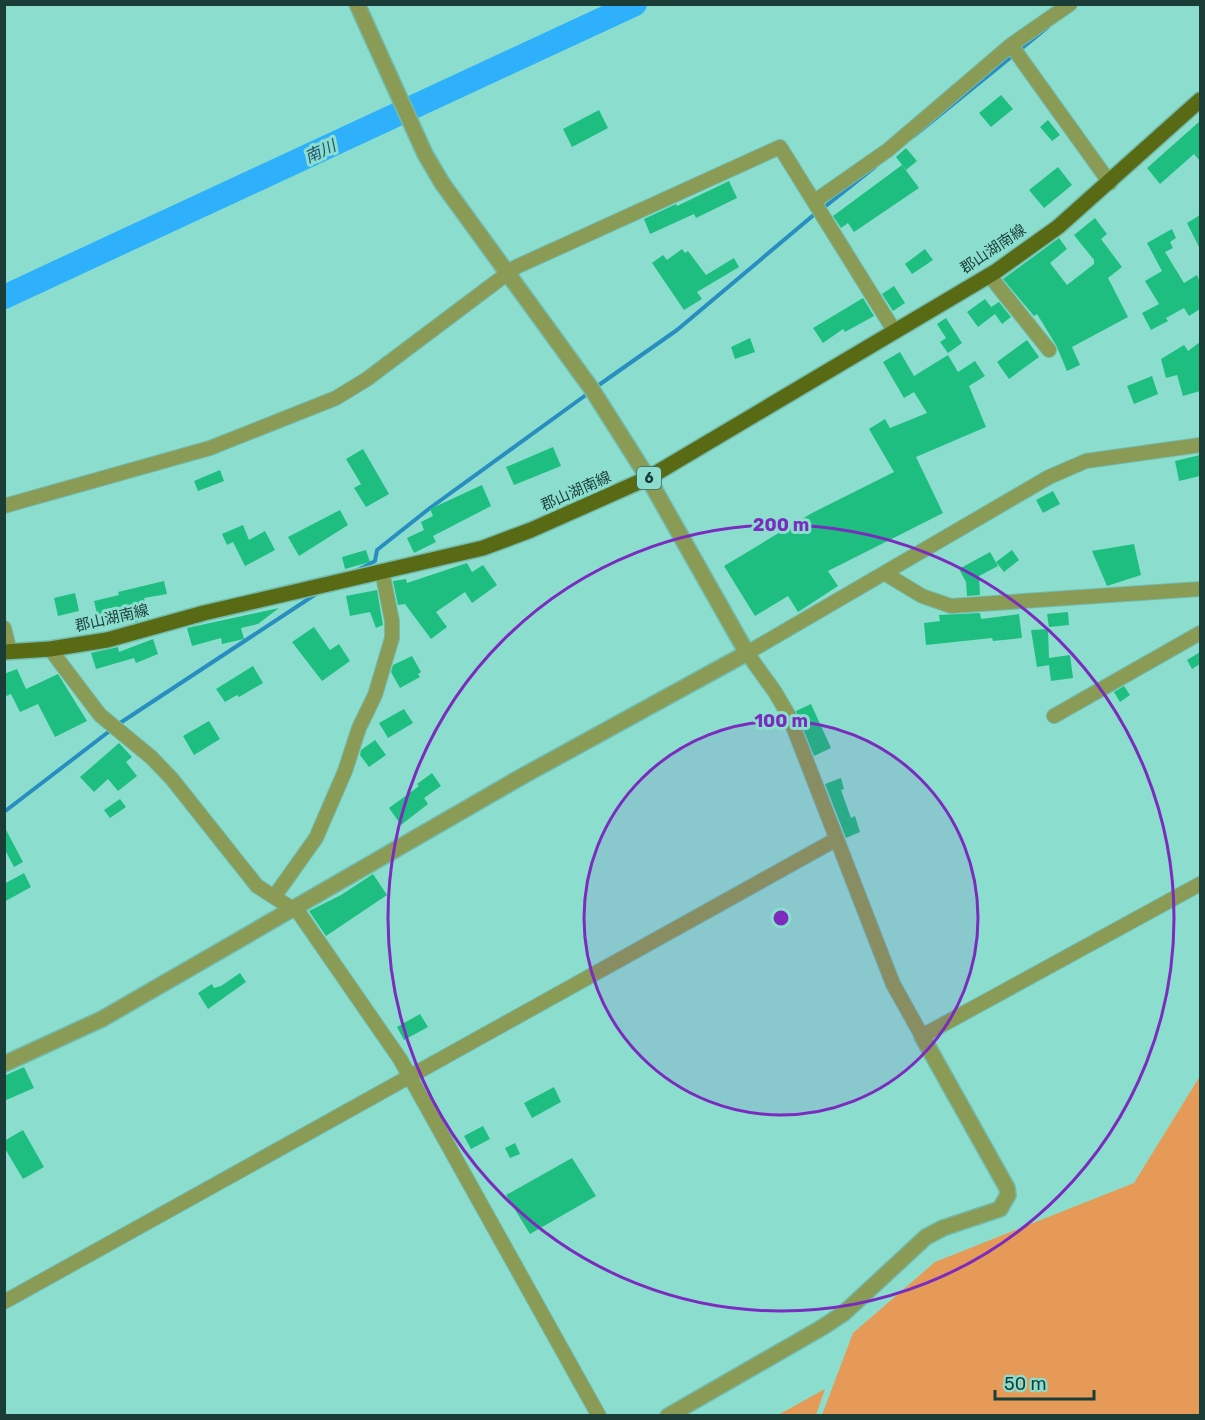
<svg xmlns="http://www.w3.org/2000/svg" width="1205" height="1420" font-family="Rubik,'Noto Sans JP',sans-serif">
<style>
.green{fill:#e69a58}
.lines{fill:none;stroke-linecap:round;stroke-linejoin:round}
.stream{stroke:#288ec0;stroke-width:4}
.river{stroke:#2eb0fb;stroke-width:24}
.building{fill:#1ebe81}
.minor-casing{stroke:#72bbad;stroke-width:16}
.tertiary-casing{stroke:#72bbad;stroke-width:18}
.primary-casing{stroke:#72bbad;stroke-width:18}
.minor{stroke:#8a9b56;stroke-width:14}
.tertiary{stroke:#8a9b56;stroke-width:15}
.primary{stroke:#596a14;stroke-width:15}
.ring{fill:none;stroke:#7b2cbf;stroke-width:3}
.labels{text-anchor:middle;stroke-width:6;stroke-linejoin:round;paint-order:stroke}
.shield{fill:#8bdece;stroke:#3c6d64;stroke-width:1.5}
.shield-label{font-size:14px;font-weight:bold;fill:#1a3d37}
.street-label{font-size:15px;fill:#1a3d37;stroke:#8bdece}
.water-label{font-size:16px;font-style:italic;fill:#215070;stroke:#8bdece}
.centre{fill:#7b2cbf;stroke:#8bdece;stroke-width:3}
.ring-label{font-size:18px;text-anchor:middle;font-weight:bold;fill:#7b2cbf;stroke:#8bdece;stroke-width:6;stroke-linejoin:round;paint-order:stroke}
</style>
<rect width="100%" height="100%" fill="#8bdece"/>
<path class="green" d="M1200 1076V1415H822L853 1333 935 1262 1134 1183Z
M825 1389 816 1415H778Z"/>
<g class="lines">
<path class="stream" d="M914 136 1048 27
M822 209 875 167
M596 387 677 330 816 213
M356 571 375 561 377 550 430 508 590 392
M117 725 316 594
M4 812 111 730"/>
<path class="river" d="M4 297 635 4"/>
</g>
<path class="building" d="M1001 95 1013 109 991 127 979 113Z
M599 110 608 128 572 147 563 129Z
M1048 120 1060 135 1052 141 1040 127Z
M1200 121V161L1194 154 1160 184 1147 168Z
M906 148 917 161 906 170 896 157Z
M902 165 919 188 854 232 848 223 841 228 833 216Z
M1058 167 1072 185 1044 208 1029 190Z
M729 181 737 198 696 218 694 214 650 234 644 219 676 204 677 206Z
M1200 215V249L1187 223Z
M1095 218 1107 234 1101 239 1122 267 1108 278 1128 317 1072 347 1080 365 1067 371 1056 345 1037 314 1034 316 1003 279 1059 238 1067 249 1050 263 1067 285 1094 264V260L1074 235Z
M1172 229 1176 238 1170 242 1173 248 1165 252 1184 283 1197 275 1200 282V309L1189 316 1184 308 1166 318 1168 321 1151 330 1142 313 1159 304 1145 281 1162 271 1147 243Z
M682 249 685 253 688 251 706 275 734 258 739 267 697 292 702 299 684 310 652 263 663 255 667 260Z
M925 249 933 260 912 274 905 264Z
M894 286 905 303 893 311 882 294Z
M863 298 874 316 845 332 843 329 823 343 813 328Z
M985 299 991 307 999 302 1011 317 1002 324 995 314 978 327 967 312Z
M946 318 962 343 948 353 940 342 946 338 937 324Z
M750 338 755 352 735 359 731 347Z
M1027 340 1039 357 1009 379 997 362Z
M1200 342V391L1183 396 1177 375 1166 378 1161 359 1184 345 1188 351Z
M900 352 914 376 948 355 958 372 975 361 985 376 969 386 986 427 916 457 943 513 828 571 838 586 798 612 788 596 755 616 724 566 812 513 894 472 869 429 885 419 890 428 927 413 914 392 904 398 883 362Z
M1152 376 1158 394 1134 404 1127 386Z
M553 447 561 466 514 485 506 467Z
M363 449 389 494 366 507 354 488 361 484 346 459Z
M1200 455V476L1179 481 1175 461Z
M220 470 224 481 198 491 194 481Z
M482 485 491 506 433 536 436 542 414 553 407 538 424 530 421 522 433 516 430 509Z
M1053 491 1060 504 1043 513 1036 500Z
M340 510 348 525 299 556 288 537Z
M243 525 249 540 265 531 275 550 245 566 233 542 227 545 222 534Z
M1134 544 1141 575 1107 586 1092 551Z
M366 550 370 562 345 569 342 557Z
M1012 550 1019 560 1004 572 996 562Z
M990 552 998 566 979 576 980 595 967 596 966 582 959 569Z
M467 563 472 572 483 565 497 585 472 603 465 592 436 612 447 627 431 639 405 604 398 605 393 581 406 579 407 583Z
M164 581 167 594 144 598 149 618 135 622 132 609 98 618 94 601 119 595 118 592Z
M377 590 383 625 376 628 370 612 350 616 346 596Z
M75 593 79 611 58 616 54 598Z
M279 608 258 624 241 628 244 639 222 644 221 638 192 646 187 628Z
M1068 612 1069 625 1049 627 1047 614Z
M980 613 981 619 1019 614 1022 638 993 641 992 638 926 645 924 623 940 621 939 615Z
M314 627 330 650 339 644 350 661 322 681 292 642Z
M1048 629 1049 658 1070 655 1073 678 1051 681 1049 665 1037 667 1031 630Z
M153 639 158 654 136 663 134 658 96 669 91 653 118 647 119 652Z
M1200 652V664L1192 669 1187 660Z
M412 656 421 672 418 674 420 677 400 688 391 672 393 665Z
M253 666 263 683 239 697 237 695 225 702 216 689Z
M17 669 26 689 58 674 87 721 55 737 38 704 20 712 11 694 4 697V674Z
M1124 686 1130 695 1120 702 1114 692Z
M811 704 831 748 814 756 796 711Z
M404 709 413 723 388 738 379 723Z
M209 721 220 739 194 755 183 736Z
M375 740 386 755 369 767 360 755 361 750Z
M119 743 132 757 126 762 137 776 118 791 108 779 94 792 80 777Z
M432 773 441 786 424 798 428 804 401 825 389 808 419 786 417 784Z
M841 778 844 789 841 790 851 818 855 816 860 832 846 838 825 784Z
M120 799 126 807 110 818 104 810Z
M4 826 23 862 14 867 4 848Z
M24 873 31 887 4 902V884Z
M373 874 387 895 326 936 309 911 341 895Z
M240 973 246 982 208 1009 198 993 212 984 214 988 221 986Z
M420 1014 428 1027 404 1040 397 1027Z
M24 1067 34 1088 4 1101V1076Z
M554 1087 561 1102 532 1118 524 1103Z
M483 1126 490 1139 471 1149 464 1136Z
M23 1130 44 1167 23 1179 4 1147V1141Z
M515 1143 520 1154 510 1158 505 1148Z
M572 1158 596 1196 530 1234 506 1195Z"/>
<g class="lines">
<defs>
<path id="minor" d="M1011 45 1110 183
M815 201 888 150 1011 45 1070 4
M989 275 1049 350
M1200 445 1086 461 1049 477 747 653 775 692 789 716 893 984 922 1036 1200 884
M4 506 210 448 336 398 367 379 516 267 780 147 895 332
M884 573 922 596 951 606 1200 589
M4 628 10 652
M50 649 100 715 152 758 172 779 257 886 299 913 400 1059 599 1416
M1054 716 1200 633
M274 897 316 838 345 771 359 728 375 695 392 638V621L382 571
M4 1302 835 840"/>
<path id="tertiary" d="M4 1064 102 1019 521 777 747 653 648 478 591 388 442 183 425 154 357 4
M668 1416 823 1327 844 1313 926 1237 943 1228 1000 1209 1008 1195 1007 1188 922 1036"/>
<path id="primary" d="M4 652 50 649 107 640 204 613 483 548 531 530 648 478 995 272 1058 227 1200 100"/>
</defs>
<use href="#minor" class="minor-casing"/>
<use href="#tertiary" class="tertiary-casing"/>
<use href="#primary" class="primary-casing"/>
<use href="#minor" class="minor"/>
<use href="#tertiary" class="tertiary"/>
<use href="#primary" class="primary"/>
</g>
<circle cx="781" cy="918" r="197" fill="#7b2cbf" fill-opacity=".12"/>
<g class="ring">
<circle cx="781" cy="918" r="197"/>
<circle cx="781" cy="918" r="393"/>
</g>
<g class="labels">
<rect class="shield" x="637" y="467" width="24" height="22" rx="4.5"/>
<g class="shield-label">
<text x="649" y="483">6</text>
</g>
<g class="street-label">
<text transform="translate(993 249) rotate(-34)" y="5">郡山湖南線</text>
<text transform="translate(576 491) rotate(-24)" y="5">郡山湖南線</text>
<text transform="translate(112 618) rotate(-13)" y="5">郡山湖南線</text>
</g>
<g class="water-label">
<text transform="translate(320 151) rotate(-25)" y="6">南川</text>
</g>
</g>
<circle cx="781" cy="918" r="9" class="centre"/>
<g class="ring-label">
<text x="781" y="531">200 m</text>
<text x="781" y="727">100 m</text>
</g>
<rect width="1205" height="1420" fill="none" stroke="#1a3d37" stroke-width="12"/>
<path d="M995 1390v9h99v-9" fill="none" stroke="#1a3d37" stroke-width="3"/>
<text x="1004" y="1390" font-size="18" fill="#1a3d37" stroke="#8bdece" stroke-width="4.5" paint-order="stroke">50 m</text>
</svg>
